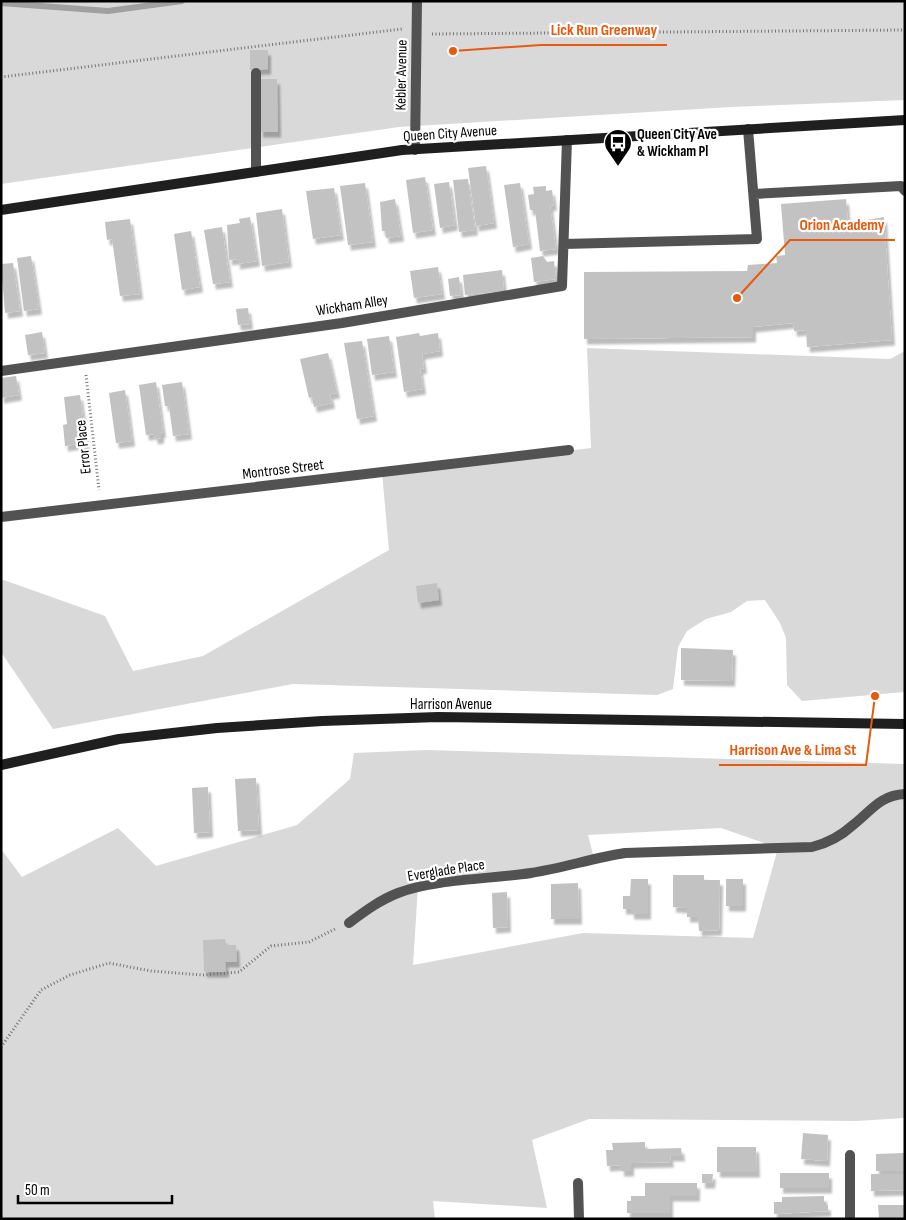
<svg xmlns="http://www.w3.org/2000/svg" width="906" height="1220" font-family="'Sofia Sans Condensed',sans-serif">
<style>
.green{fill:#d9d9d9;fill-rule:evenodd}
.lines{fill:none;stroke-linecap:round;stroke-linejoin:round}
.stream{stroke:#a0a0a0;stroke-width:6}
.building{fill:#c2c2c2;filter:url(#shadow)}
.path{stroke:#747474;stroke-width:3;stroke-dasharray:1 2.5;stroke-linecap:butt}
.service{stroke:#525252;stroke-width:10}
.minor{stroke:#525252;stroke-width:10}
.secondary{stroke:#1f1f1f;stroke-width:10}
.labels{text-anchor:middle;stroke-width:4.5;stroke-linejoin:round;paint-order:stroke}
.street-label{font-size:15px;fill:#000;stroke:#fff}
.poi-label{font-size:15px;font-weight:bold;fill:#000;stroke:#fff;text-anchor:start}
.leader{fill:none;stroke:#e8590c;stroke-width:2}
.callout-dot{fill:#e8590c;stroke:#fff;stroke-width:2}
.callout-label{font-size:16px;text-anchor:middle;font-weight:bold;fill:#e8590c;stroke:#fff;stroke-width:4.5;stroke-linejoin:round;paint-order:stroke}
</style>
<defs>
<filter id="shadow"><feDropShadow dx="3" dy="5.5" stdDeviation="1" flood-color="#0004"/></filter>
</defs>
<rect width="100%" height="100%" fill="#fff"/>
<path class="green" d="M1 1H905V100L731 107 399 127 1 184Z
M587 348 890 359 905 351V692L802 701 787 685 786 638 780 623 765 600 747 601 731 612 706 619 687 631 678 647 673 689 657 695 293 684 53 729 1 652V579L105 616 133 671 203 656 389 550 382 472 591 448Z
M426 750 905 764V1118L856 1121 589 1119 532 1140 547 1208 433 1201 435 1219H1V849L22 877 118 828 156 866 297 825 350 779 354 753ZM721 828 778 848 753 938 583 933 413 965 418 887 594 858 588 835Z"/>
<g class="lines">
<path class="stream" d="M1 3 108 11 182 1"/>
</g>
<path class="building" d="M250 50H268V69L250 70Z
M260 79H277L278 132H260Z
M486 166 494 223 476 226 468 168Z
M425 177 433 230 413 233 406 180Z
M468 179 475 230 459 232 453 180Z
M449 182 455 225 440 228 434 184Z
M365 183 373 242 348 245 340 186Z
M520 183 529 244 513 247 504 185Z
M546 186V191L552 190 554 205 550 206 556 249 540 251 535 210H530L528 195 534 194 533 187Z
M334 188 341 235 313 239 306 191Z
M395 199 401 236 386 238 385 231H382L380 202Z
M846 199 848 223 884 217 892 340 807 347 806 330 794 331 793 323 753 327V337L584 339V272L747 271 748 265 777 263 776 256 785 255 781 204Z
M282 209 289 262 262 266 256 213Z
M250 217 257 261 237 264V259L229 260 227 225 240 223 239 219Z
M130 219 140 294 120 296 112 239 107 240 105 222Z
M222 227 230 282 213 284 204 230Z
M191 231 200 287 182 290 174 234Z
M31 256 39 309 24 311 17 258Z
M543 256 547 262 554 261 556 279 534 282 531 258Z
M13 263 20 311 5 313 1 264Z
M438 267 442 294 414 298 410 271Z
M502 270 504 291 465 295 463 275Z
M459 277 461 295 450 296 448 279Z
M248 308 250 324 238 325 236 309Z
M42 332 45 353 28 355 25 335Z
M419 333 420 336 438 333 440 351 422 354 424 368 420 369 423 389 404 392 396 337Z
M389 336 394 372 372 375 367 339Z
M362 341 374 416 357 419 344 343Z
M328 353 337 393 330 394 332 403 314 407 312 397 309 398 300 359Z
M16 376 19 395 1 398V378Z
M156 382 163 432 161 433V438L155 439 154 434 146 435 139 385Z
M182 382 189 434 173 436 169 406H165L162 385Z
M125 390 132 441 116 443 109 393Z
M80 395 87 447 78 448V444L65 446 63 425 67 424 64 397Z
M437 583 439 600 418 603 416 586Z
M681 648 733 650 732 681 681 680Z
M256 778 259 830 238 831 235 779Z
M208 787 210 832 194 833 192 788Z
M673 875H704V880H720L719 930 699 931 698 917H687V908L673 907Z
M631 879H648V914H631V909H623V896H630Z
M726 879H743V906H726Z
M578 883 579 919H551V884Z
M507 892 508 927 493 928 492 893Z
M225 939 226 945H236L237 962H225L226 972H204L203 940Z
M803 1133 828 1135 827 1161 801 1159Z
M645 1142V1149L681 1148 682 1156H670L671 1162 631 1163V1171H621V1165L607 1166 606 1150H613L612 1143Z
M717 1147H756L757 1172H717Z
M905 1153V1171H876V1154Z
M780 1173H829V1188H780Z
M702 1174H713L712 1183H702Z
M871 1174H905V1190L871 1191Z
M645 1183H697V1196H670V1213H627V1201H631V1196H645Z
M824 1196V1205H828V1211L774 1214V1202H782V1197Z
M878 1205H905V1219H879Z"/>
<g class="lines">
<path class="path" d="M432 34 905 30
M1 77 402 29
M86 375 99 490
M1 1047 41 990 70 975 109 963 151 971 203 975 239 972 271 946 309 942 337 928"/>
<path class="service" d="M256 73V172
M754 194 901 186 905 191
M564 244 757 239 748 129
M1 371 342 323 562 286 567 140"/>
<path class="minor" d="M415 150 417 1
M1 517 569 450
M349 923C365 911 380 900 398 893 434 879 492 879 531 873 563 868 593 858 625 853L812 847C828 843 841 836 853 825 871 811 880 795 905 794
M578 1183 579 1219
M850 1219V1155"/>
<path class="secondary" d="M1 210 402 150 905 120
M1 765 119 739 217 728 322 721 438 717 905 724"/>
</g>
<defs>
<symbol id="bus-pin" viewBox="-11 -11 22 30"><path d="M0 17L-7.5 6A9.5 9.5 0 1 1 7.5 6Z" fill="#000" stroke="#fff"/><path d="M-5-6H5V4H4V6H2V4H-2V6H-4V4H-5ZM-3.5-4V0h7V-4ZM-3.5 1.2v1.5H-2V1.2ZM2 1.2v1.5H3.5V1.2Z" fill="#fff"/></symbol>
</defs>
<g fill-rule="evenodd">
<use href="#bus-pin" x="602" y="127" width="32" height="43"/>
</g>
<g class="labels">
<g class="street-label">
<text transform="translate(401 75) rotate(-89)" y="5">Kebler Avenue</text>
<text transform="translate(450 133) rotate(-4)" y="5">Queen City Avenue</text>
<text transform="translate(352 305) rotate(-9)" y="5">Wickham Alley</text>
<text transform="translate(83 447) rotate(-96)" y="5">Error Place</text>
<text transform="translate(283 469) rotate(-7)" y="5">Montrose Street</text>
<text x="451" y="709">Harrison Avenue</text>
<text transform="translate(446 870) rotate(-9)" y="5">Everglade Place</text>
</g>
<g class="poi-label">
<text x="637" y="139">Queen City Ave<tspan x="637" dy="17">&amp; Wickham Pl</tspan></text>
</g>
</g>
<path class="leader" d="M453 51L541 45H667M737 298L790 240H895M875 696L866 765H719"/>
<g class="callout-dot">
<circle cx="453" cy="51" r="5"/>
<circle cx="737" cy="298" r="5"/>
<circle cx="875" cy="696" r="5"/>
</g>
<g class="callout-label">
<text x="604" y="35">Lick Run Greenway</text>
<text x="842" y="230">Orion Academy</text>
<text x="793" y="755">Harrison Ave &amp; Lima St</text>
</g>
<rect width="906" height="1220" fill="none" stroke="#000000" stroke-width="5"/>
<path d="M18 1195v8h154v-8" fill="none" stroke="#000000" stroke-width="2.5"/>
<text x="25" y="1195" font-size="15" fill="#000000" stroke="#ffffff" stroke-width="4" paint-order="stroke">50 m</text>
</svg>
